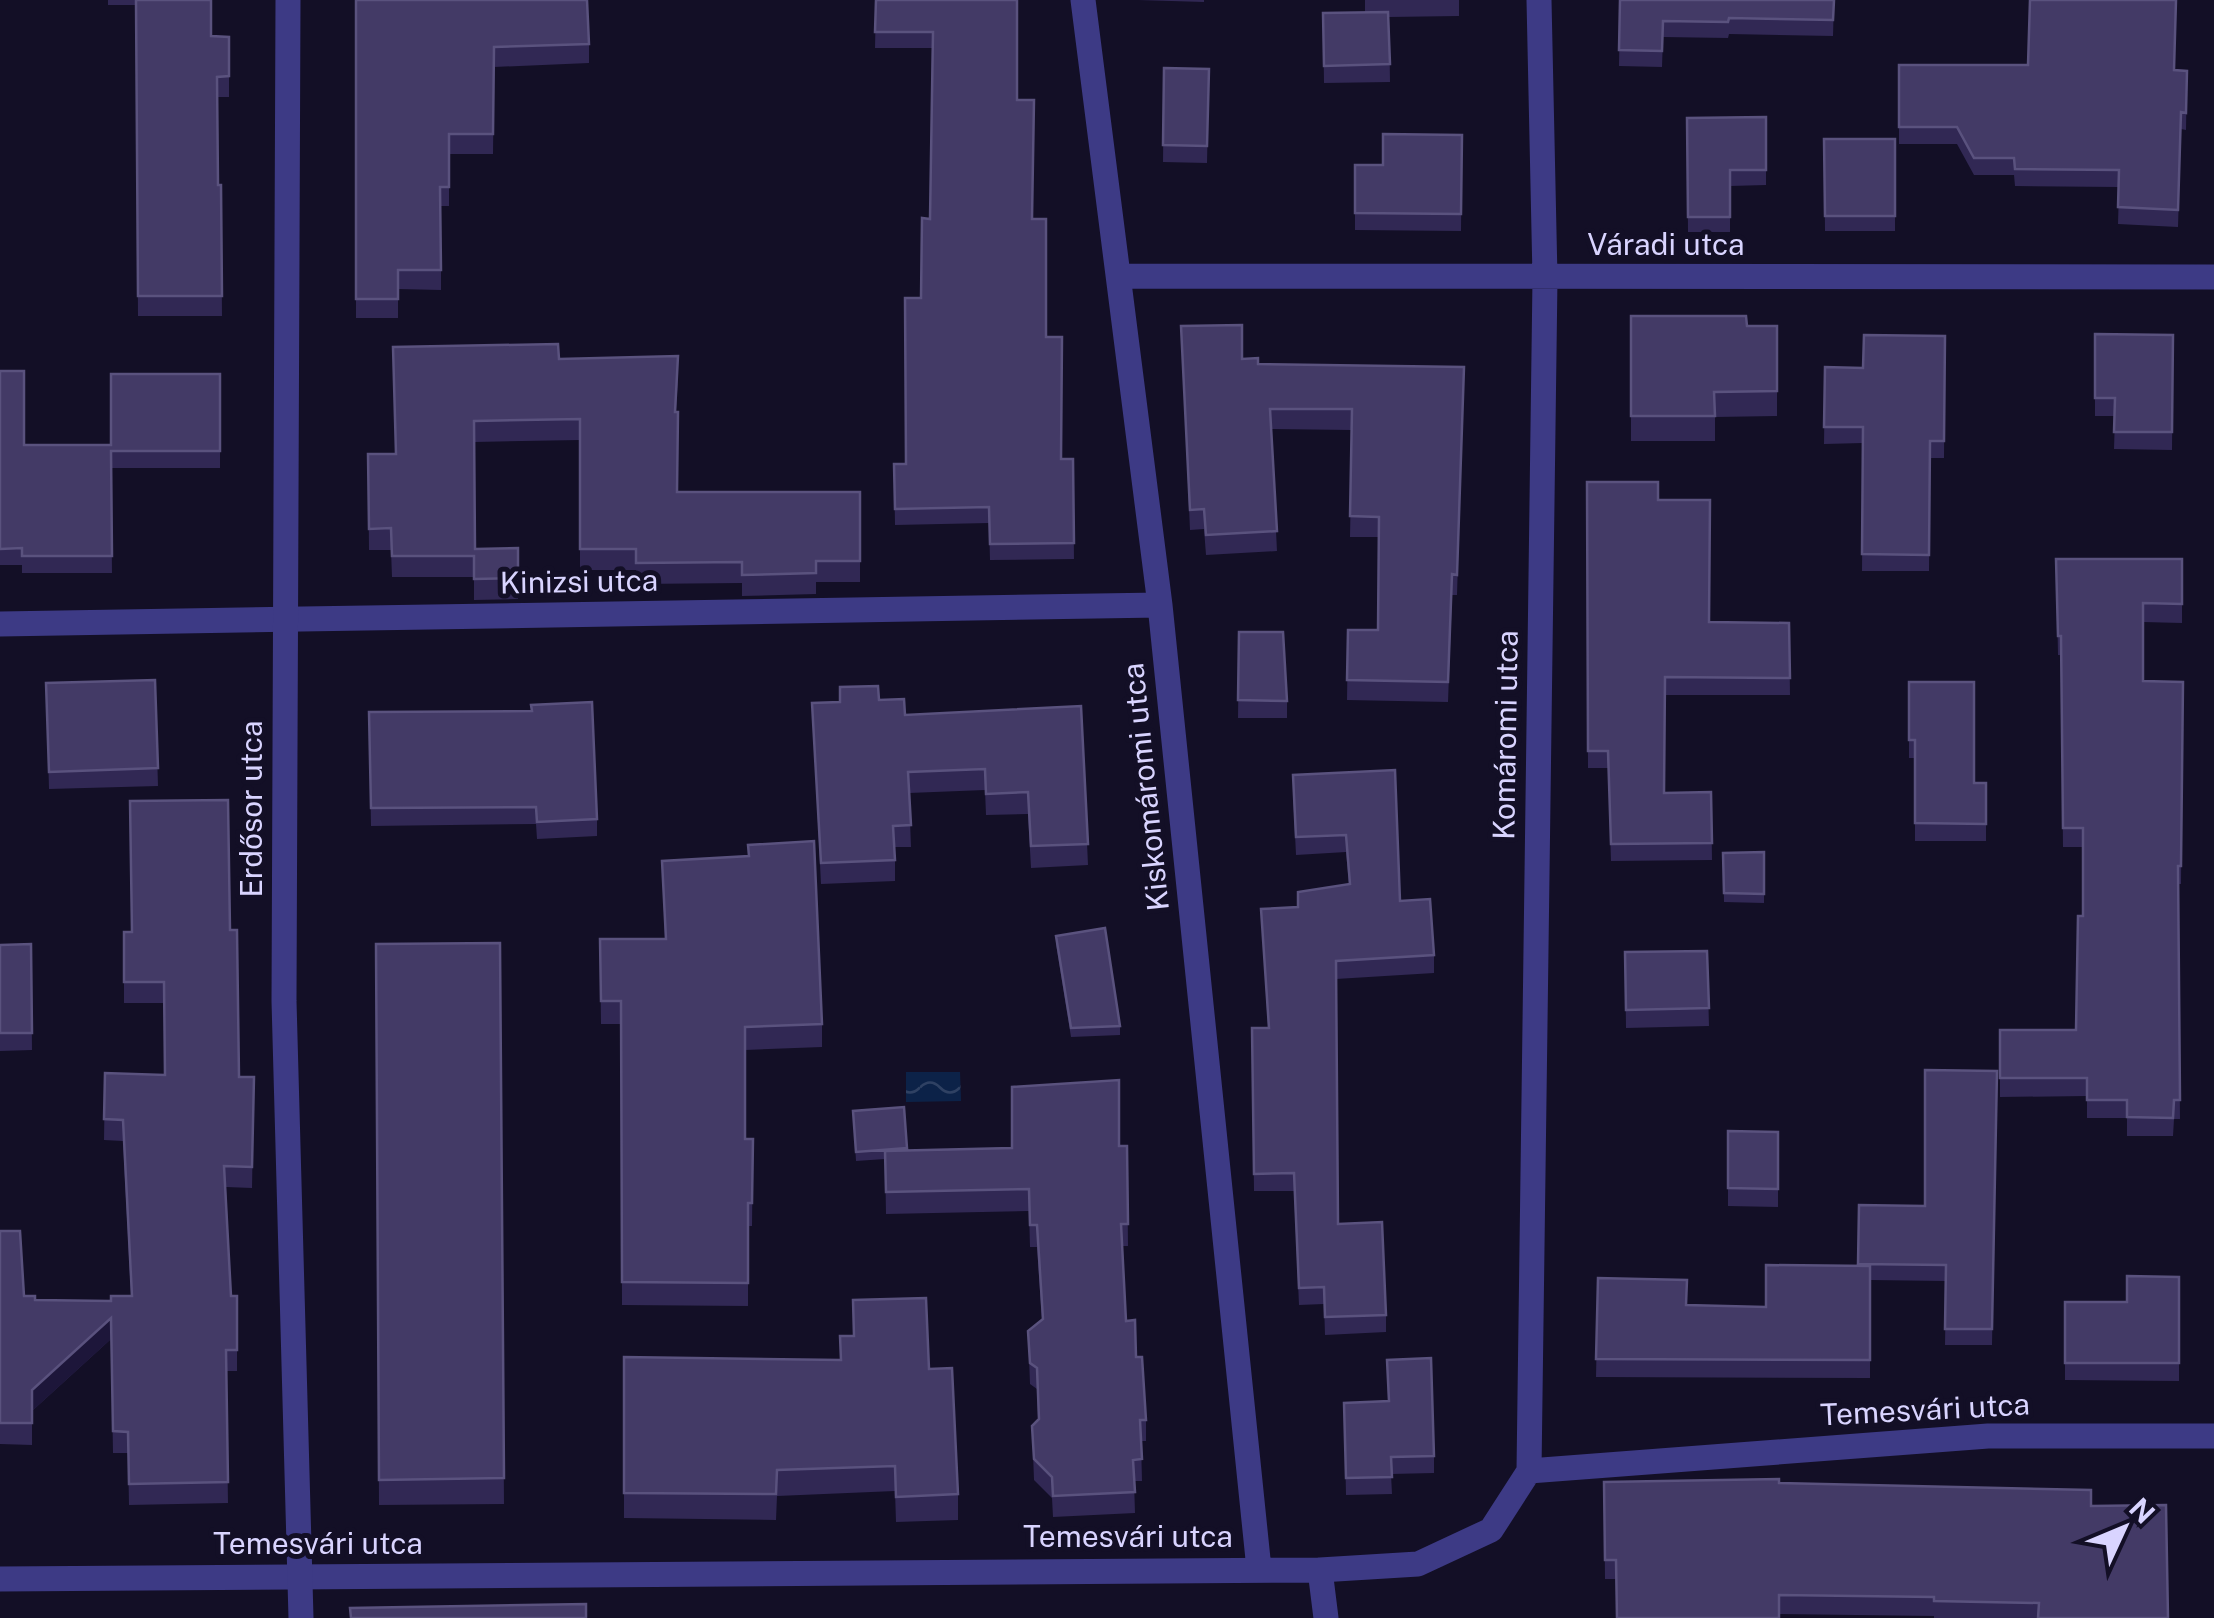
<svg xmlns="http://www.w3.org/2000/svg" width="2214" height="1618" font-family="'Public Sans',sans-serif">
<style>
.water{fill:url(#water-waves)}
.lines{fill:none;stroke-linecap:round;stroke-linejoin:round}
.minor{stroke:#3d3a85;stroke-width:25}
.tertiary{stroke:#3d3a85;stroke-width:25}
.wall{fill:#312854}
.shaded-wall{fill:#1d163a}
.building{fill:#433a66;stroke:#5a527e;stroke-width:2.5}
.labels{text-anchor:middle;stroke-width:10;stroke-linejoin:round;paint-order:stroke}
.street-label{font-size:30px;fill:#d9d4ff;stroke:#130f26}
</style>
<defs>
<pattern id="water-waves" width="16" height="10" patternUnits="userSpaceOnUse" patternTransform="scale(2.5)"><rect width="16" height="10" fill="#0c2248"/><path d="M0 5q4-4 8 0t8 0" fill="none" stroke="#2f4163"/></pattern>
</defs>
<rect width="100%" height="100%" fill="#130f26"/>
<path class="water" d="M906 1072H960L961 1101 906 1102Z"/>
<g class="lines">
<path class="minor" d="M1083 0 1160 605 1259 1569
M1119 276 2214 277
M0 624 1160 605
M1529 1471 1545 278 1539 0
M1320 1570 1326 1618
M0 1579 1320 1570 1418 1564 1491 1530 1529 1471 1988 1436H2214"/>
<path class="tertiary" d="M288 0 284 1001 301 1618"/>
</g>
<path class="wall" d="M108 0H211V36L229 37V97H217L218 185H221L222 316H138L136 5H108Z
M356 0 589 44V63L494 67 493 154H449V206H441V290L398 289V318H356Z
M876 0H1017V100L1062 459H1073L1074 559 990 560 989 523 895 525 894 464H906L921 298 930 219 932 48H875Z
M1138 0H1204V2Z
M1365 0H1459V16L1389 17 1390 82 1324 83 1323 13 1365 12Z
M1620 0H1834L1833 36 1729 34 1728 38 1663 37 1662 67 1619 66Z
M1899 65H2028L2187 71 2186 130 2181 129 2178 227 2118 224 2119 187 2015 186 2014 175H1974L1957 144H1899Z
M1164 68 1209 69 1207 163 1163 162Z
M1766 117V185L1730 186V232H1688L1687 118Z
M1462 135 1461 231 1355 230V165H1383Z
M1824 139H1895V231H1825Z
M1631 316 1747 326H1777V416L1715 417V441H1631Z
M1181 326 1242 359 1258 364 1464 367 1457 595H1452L1448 702 1347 700 1348 630H1378L1379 537H1350L1352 430 1271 429 1277 551 1206 555 1204 529 1190 530Z
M2095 334 2173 335 2172 450 2114 449 2115 416H2095Z
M1945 336 1944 458H1930L1929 571H1862L1863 443 1824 444 1825 367 1863 368Z
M559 359 678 377 676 412 677 492H860V582H816V594L742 596V583L636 584V570H580V440L474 442 475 549 518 548V599L474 600V577H392L391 550H369L368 454H395Z
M0 371 24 445H111L220 374V468H111L112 573H22V565H0Z
M1587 482 1658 500 1709 622 1789 623 1790 695H1665L1664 793 1711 792 1712 860 1611 861 1608 768H1588Z
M2056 559H2182V623L2143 622V681L2183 682 2181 884H2178L2180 1119H2174L2173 1136H2127V1118H2087V1096L2000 1097V1030H2076L2083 916V847H2063L2061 655H2058Z
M1239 632 1287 701V718H1238Z
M155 680 158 786 49 789 46 683Z
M1909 682 1974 783H1986V841H1915V758H1909Z
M879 700 905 715 1081 706 1088 865 1031 868 1028 814 986 815 985 790 909 793 911 847H895V881L821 884 812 703Z
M369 712 597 819V836L537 839 536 824 371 826Z
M1395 770 1400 901 1434 955V973L1336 979 1338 1224 1386 1315V1332L1325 1335 1324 1304 1299 1305 1294 1191H1254L1252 1028H1268L1261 909 1298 907 1349 885 1346 852 1296 855 1293 793Z
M1764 852V903L1724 902 1723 853Z
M662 861 822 1024V1047L745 1050V1139H753L752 1226H748V1306L622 1305 621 1024H601L600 939H665Z
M230 930 239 1077H254L252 1188 226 1187 231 1296H237V1371H226L228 1503 129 1505 128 1453H113L111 1339 32 1411V1445L0 1444V1231L24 1296 35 1300 111 1301 131 1296 123 1141 104 1140 105 1073 165 1075 164 1003H124V932Z
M1056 936 1120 1026V1035L1071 1037 1056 944Z
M500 943 504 1504 379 1505 376 944Z
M31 944 32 1050 0 1051V945Z
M1707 951 1709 1026 1626 1028 1625 952Z
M1997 1071 1992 1345H1945L1946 1281 1870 1280V1378L1596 1377 1598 1278 1687 1305 1766 1307 1858 1265 1859 1205 1925 1206Z
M904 1107 907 1150 1127 1146 1128 1246H1122L1126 1321 1136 1357 1146 1420V1441H1141L1142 1481H1134L1135 1513 1053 1517 1052 1498 1034 1480 1032 1426 1038 1420 1037 1389 1030 1384 1028 1331 1042 1320 1037 1247H1030L1029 1211 886 1214 885 1159 856 1161 853 1111Z
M1728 1131 1778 1132V1207L1728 1206Z
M2179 1277V1381L2065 1380V1302H2127Z
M840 1336 929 1369 958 1494V1520L896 1522 895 1491 777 1496 776 1520 624 1518V1357L840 1360Z
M1387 1360 1434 1456V1473L1391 1474 1392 1494 1346 1495 1344 1403 1388 1401Z
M1604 1482 1779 1483 2091 1506 2168 1618H1934V1616L1779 1614 1616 1579H1605Z"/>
<path class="shaded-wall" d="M111 1318V1339L32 1411V1390Z"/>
<path class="building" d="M136 0H211V36L229 37V76L217 77 218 185H221L222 296H138Z
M356 0H587L589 44 494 47 493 134H449V187H440L441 270H398V299H356Z
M876 0H1017V100H1034L1032 219H1046V337H1062L1061 459H1073L1074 543 990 544 989 507 895 509 894 464H906L905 298H921L922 218 930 219 933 32H875Z
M1620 0H1834L1833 20 1729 18 1728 22 1663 21 1662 51 1619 50Z
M2030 0H2176L2174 70 2187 71 2186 113 2181 112 2178 210 2118 207 2119 170 2015 169 2014 158H1974L1957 127H1899V65H2028Z
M1388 12 1390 64 1324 66 1323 13Z
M1164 68 1209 69 1207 146 1163 145Z
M1766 117V170H1730V217H1688L1687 118Z
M1383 134 1462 135 1461 214 1355 213V165H1383Z
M1824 139H1895V216H1825Z
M1631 316H1746L1747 326H1777V391L1714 392 1715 416H1631Z
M1242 325V359L1258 358V364L1464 367 1457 575 1452 574 1448 682 1347 680 1348 630H1378L1379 517 1350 516 1352 409H1270L1277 531 1206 535 1204 509 1190 510 1181 326Z
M2095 334 2173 335 2172 432H2114L2115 398H2095Z
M1864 335 1945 336 1944 441H1930L1929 555 1862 554 1863 427H1824L1825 367 1863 368Z
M558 344 559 359 678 356 675 412H678L677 492H860V561H816V573L742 575V562L636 563V549H580V419L474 421 475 549 518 548V578L474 579V556H392L391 528 369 529 368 454H396L393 347Z
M0 371H24V445H111V374H220V451H111L112 556H22V548L0 549Z
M1587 482H1658V500H1710L1709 622 1789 623 1790 678 1665 677 1664 793 1711 792 1712 843 1611 844 1608 751H1588Z
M2056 559H2182V604L2143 603V681L2183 682 2181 866H2178L2180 1100H2174L2173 1118 2127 1117V1100H2087V1078H2000V1030H2076L2078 916H2083V828H2063L2061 636H2058Z
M1239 632H1283L1287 701 1238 700Z
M155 680 158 768 49 772 46 683Z
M1909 682H1974V783H1986V824L1915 823V740H1909Z
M878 686 879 700 904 699 905 715 1081 706 1088 844 1031 846 1028 792 986 794 985 769 908 772 911 825 893 826 895 860 821 863 812 703 840 702V687Z
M592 702 597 819 537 822 536 807 371 808 369 712 532 711 531 705Z
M1395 770 1400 901 1430 899 1434 955 1336 961 1338 1224 1382 1222 1386 1315 1325 1317 1324 1287 1299 1288 1294 1173 1254 1174 1252 1028H1269L1261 909 1298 907V892L1350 884 1346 835 1296 837 1293 775Z
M228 800 230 930H237L239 1077H254L252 1167 224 1166 231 1296H237V1350H226L228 1482 129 1484 128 1432 113 1431 111 1318 32 1390V1423H0V1231H20L24 1296H35V1300L111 1301V1296H132L123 1120 104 1119 105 1073 165 1075 164 982H124V932H132L130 801Z
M814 841 822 1024 745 1027V1139H753L752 1203H748V1283L622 1282 621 1001H601L600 939H666L662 861 749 856 748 845Z
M1764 852V894L1724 893 1723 853Z
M1105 928 1120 1026 1071 1028 1056 936Z
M500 943 504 1478 379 1480 376 944Z
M31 944 32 1033H0V945Z
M1707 951 1709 1008 1626 1010 1625 952Z
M1925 1070 1997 1071 1992 1329H1945L1946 1265 1858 1264 1859 1205 1925 1206Z
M1119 1080V1146H1127L1128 1224H1121L1126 1321 1135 1320 1136 1357H1142L1146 1420H1140L1142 1459 1133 1460 1135 1492 1053 1496 1052 1477 1034 1459 1032 1426 1039 1419 1037 1368 1030 1363 1028 1331 1043 1319 1037 1225H1030L1029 1189 886 1192 885 1151 1012 1148V1087Z
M904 1107 907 1148 856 1152 853 1111Z
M1728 1131 1778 1132V1189L1728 1188Z
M1766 1265 1870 1266V1360L1596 1359 1598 1278 1687 1280 1686 1305 1766 1307Z
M2127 1276 2179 1277V1363H2065V1302H2127Z
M926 1298 929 1369 952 1368 958 1494 896 1497 895 1466 777 1470 776 1494 624 1493V1357L841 1360 840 1336H854L853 1300Z
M1431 1358 1434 1456 1391 1457 1392 1477 1346 1478 1344 1403 1389 1401 1387 1360Z
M1779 1479V1483L2091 1490V1506L2166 1505 2168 1618H2038L2039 1603 1934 1601V1597L1779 1595V1618H1617L1616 1560H1605L1604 1482Z
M586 1604V1618H351L350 1608Z"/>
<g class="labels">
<g class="street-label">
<text x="1666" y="255">Váradi utca</text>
<text transform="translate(579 582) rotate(-1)" y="10">Kinizsi utca</text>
<text transform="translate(1506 735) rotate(-89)" y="10">Komáromi utca</text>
<text transform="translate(1146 787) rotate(-96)" y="10">Kiskomáromi utca</text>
<text transform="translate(252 809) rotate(-90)" y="10">Erdősor utca</text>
<text transform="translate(1925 1410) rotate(-3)" y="10">Temesvári utca</text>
<text x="1128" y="1547">Temesvári utca</text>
<text x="318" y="1554">Temesvári utca</text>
</g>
</g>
<g transform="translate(2124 1528) rotate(46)" stroke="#130f26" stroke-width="8" paint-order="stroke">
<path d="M0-8L18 38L0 25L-18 38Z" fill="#d9d4ff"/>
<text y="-15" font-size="28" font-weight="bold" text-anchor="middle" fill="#d9d4ff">N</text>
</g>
</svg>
